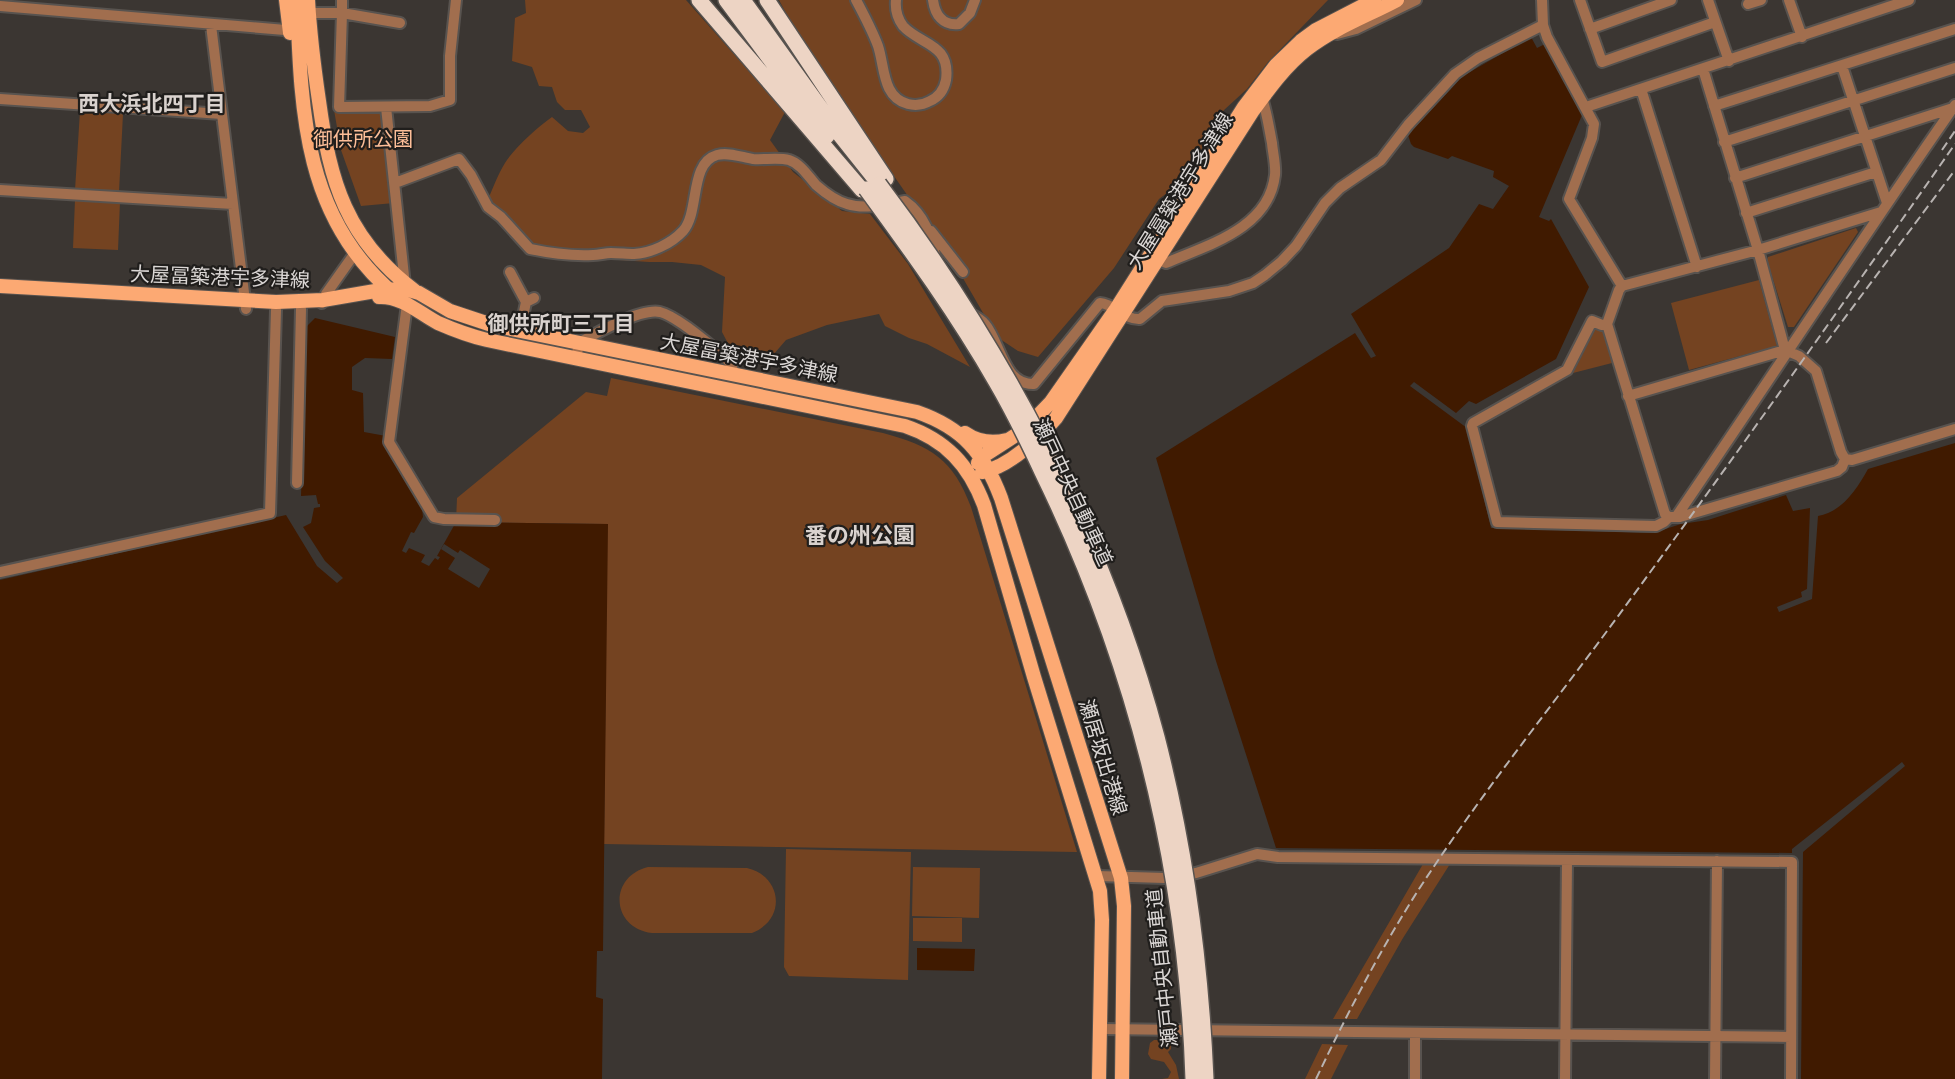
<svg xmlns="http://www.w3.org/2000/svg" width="1955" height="1079" font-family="Manrope,'Noto Sans JP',sans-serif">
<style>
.green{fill:#744321}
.water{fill:#401a00}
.pier{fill:#3b3632}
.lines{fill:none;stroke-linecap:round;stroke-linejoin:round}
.minor-casing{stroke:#58534f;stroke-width:14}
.major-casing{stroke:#58534f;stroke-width:16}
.highway-casing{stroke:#58534f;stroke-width:18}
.minor{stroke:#a16e4e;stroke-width:10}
.major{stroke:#fca973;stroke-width:14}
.highway{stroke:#edd4c4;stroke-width:15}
.rail{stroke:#b8b3b1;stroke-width:2;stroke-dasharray:9 4.5;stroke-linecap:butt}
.highway-bridge-casing{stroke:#58534f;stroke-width:18;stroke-linecap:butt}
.highway-bridge{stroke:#edd4c4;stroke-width:15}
.labels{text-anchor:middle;stroke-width:4.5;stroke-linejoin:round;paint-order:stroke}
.park-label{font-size:20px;fill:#fdbe98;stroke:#201e1c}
.street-label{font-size:20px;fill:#dbd7d5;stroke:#201e1c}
.neighbourhood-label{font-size:21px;font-weight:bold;fill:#d9d2ce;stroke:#201e1c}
.quarter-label{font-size:22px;font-weight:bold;fill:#d9d2ce;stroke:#201e1c}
</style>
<rect width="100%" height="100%" fill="#3b3632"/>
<path class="green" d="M525 0H686L785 112 770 140 793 172 842 211 870 214 908 264 970 367 927 344 909 338 885 326 879 314 827 325 786 340 767 362H753L733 353 722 332 725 277 701 265 672 262H649L619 260 533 244 493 211 489 197C494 186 498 174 505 163 515 147 537 128 552 117L568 131 583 133 590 127 581 110H565L557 102 552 87 539 86 532 67 512 61 515 18 526 13Z
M779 0H1328L1268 62 1247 89 1224 110 1183 181 1159 199 1114 268 1038 357 1018 351 997 337 953 261 803 45Z
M334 110 383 111 394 203 361 206 341 150Z
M80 111 123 114 119 192 75 190Z
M75 200 120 202 118 250 73 248Z
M1856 228 1858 232 1794 327H1788L1767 260 1768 257Z
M1759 280 1777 346 1689 370 1671 303Z
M1597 326 1603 328 1612 363 1573 373Z
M611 378 883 433C931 446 953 459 971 507L1077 852 604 844 607 524 456 522 457 498 586 392 607 396Z
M786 849 911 852 908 980 789 976 784 967Z
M1423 864H1450L1403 938 1357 1019H1333Z
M648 867 747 868C782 876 787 919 752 933H652C611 928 608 877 648 867Z
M913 867 980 868 979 918 912 916Z
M913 918H962V942L913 941Z
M1154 1040H1158L1159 1043 1171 1044V1049L1168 1052 1176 1065 1179 1079H1162L1168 1078 1171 1072 1164 1062 1151 1059 1148 1054 1150 1043Z
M1322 1044 1348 1045 1331 1079H1305Z"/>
<path class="water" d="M1531 37 1537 48 1545 44 1550 56 1582 115 1539 217 1549 221 1551 219 1589 287 1556 359 1476 404 1469 401 1456 413 1414 382 1410 386 1467 428 1491 528 1653 533 1681 524 1708 520 1786 495 1793 511 1810 508 1807 589 1801 592 1802 597 1777 607 1779 612 1812 599 1818 516C1842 512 1857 489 1868 469L1955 443V1079H1801L1803 852 1905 766 1902 762 1792 849V853L1276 848 1216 661 1156 458 1355 333 1371 358 1376 356 1351 314 1449 248 1479 204 1493 209 1509 186 1493 177 1494 171 1452 156 1448 159 1414 147 1411 144 1408 135 1463 76Z
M315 318 395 337 392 359 365 358 352 367V390L363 393 364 432 386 436 385 444 422 509 423 517 414 533 411 532 402 551 406 553 409 548 425 555 421 562 429 566 435 558 438 560 440 557 437 556 456 522 608 524 603 951H597L596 997 603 999 602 1079H0V580L286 515 317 566 337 583 343 578 325 561 303 527 311 523 314 508 320 507V504H318L316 495 301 496 306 327Z
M917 948 975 949 974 971 917 970Z"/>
<path class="pier" d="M444 544 458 553 460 550 490 569 479 588 448 569 455 558 441 549Z"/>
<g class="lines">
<defs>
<path id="minor" d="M342 0V13L400 23
M856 0C864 15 872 30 878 46 885 67 882 97 908 104 916 106 923 105 930 101 939 97 944 90 946 80 951 43 920 45 903 26 897 18 895 10 896 0
M933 0C935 15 943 26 959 24L970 13 975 0
M1542 0 1543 25 1547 37 1594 124 1592 138 1569 199 1622 286
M1580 0 1602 62 1715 22
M1708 0 1729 61
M1789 0 1802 37
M1748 4 1761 0
M0 6 297 31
M309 13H342L339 107 430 106 450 100V56L456 0
M211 25 246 309
M1590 29 1671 0
M1337 34 1356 29 1416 0
M1842 66 1887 203
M1703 69 1758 250 1785 350
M1641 89 1697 267
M0 99 222 114
M1714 106 1955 29
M386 107 407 304 389 442 434 517 444 519 495 520
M1586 107 1909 0
M1724 142 1955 68
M1735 178 1953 108
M395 183 459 159 471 175 488 207 501 217 530 249C549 253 573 256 593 255 599 255 605 253 611 253 619 253 627 254 634 254 651 253 671 244 683 231 700 212 689 163 717 155 729 152 741 157 753 159 764 160 778 157 789 160 801 164 808 176 816 185 824 192 836 201 847 204 865 210 887 204 905 201 925 215 931 236 936 259
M0 190 233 204
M1746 213 1876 172
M931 231 963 272
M1159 260 1166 263C1207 245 1269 229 1275 175 1276 165 1273 154 1272 143 1269 128 1267 113 1262 98
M510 272 526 302
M322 303 326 294 355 253
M969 313C975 316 981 319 985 324 1001 343 1003 385 1034 384L1100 303C1115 304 1124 320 1140 319L1162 301 1229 291 1253 283 1265 275 1282 261 1296 246 1325 203 1340 188 1381 160 1408 125 1455 74 1478 58 1543 25
M1607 324 1602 325 1592 321 1567 370 1473 423 1472 426 1497 522 1656 526 1664 522 1669 517
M520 331 526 302 534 298
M576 359 579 343C596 333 641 308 660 312 677 316 710 345 725 357L730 363 735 375
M1628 396 1785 350 1799 356 1816 371 1841 452 1845 459 1852 460 1955 429
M1845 459 1842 467 1837 471 1680 517H1669L1665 514 1607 324 1619 290 1622 286 1758 250 1881 212
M297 483 301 309
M1676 517C1770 380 1860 241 1955 105
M0 572 270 513 276 310
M1097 876 1165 878 1196 873 1257 854 1278 857 1792 862 1791 1079
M1100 1029 1791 1037
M1415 1079V1033
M1565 1079 1567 860
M1715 1079 1717 861"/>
<path id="major" d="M286 0 290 33
M297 0C301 110 303 217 394 294
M308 0C310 34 314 67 319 101 330 182 346 239 415 291
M0 286 276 302 323 300 381 290 406 289 419 293 450 311 492 325 917 412C963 428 984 453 1001 498L1121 878 1124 906 1122 1079
M379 297C402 296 419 313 438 323 454 330 470 336 487 340L905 426C946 440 969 465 984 505L1034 677 1100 891 1102 920 1099 1079
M965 433C978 442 991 444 1007 440
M978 463 982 457 1025 429 1051 402 1116 309 1244 107 1276 65 1301 41 1316 30 1374 0
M982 472C1009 467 1038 439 1056 418L1252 112C1268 90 1285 66 1307 49 1334 28 1367 16 1397 0"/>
<path id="highway" d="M699 0 862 190
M726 0 827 136
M743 0 840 135 879 184
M767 0 886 179"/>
</defs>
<use href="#minor" class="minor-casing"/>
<use href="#major" class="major-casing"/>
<use href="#highway" class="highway-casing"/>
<use href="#minor" class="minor"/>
<use href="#major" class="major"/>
<use href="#highway" class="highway"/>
<path class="rail" d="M1942 150 1955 131
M1826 343 1955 170
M1316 1079C1347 1014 1380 950 1419 889 1482 792 1556 701 1624 608 1736 455 1846 300 1955 144"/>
<defs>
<path id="highway-bridge" d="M879 184C1003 348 1104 537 1157 737 1186 849 1201 964 1206 1079
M866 189C912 252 957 314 996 382 1013 411 1028 442 1042 472 1135 663 1186 867 1193 1079"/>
</defs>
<use href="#highway-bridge" class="highway-bridge-casing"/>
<use href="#highway-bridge" class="highway-bridge"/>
</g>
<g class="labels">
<g class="park-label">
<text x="363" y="146">御供所公園</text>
</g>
<g class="street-label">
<text transform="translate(1180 191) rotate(-58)" y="7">大屋冨築港宇多津線</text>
<text transform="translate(220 277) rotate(2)" y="7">大屋冨築港宇多津線</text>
<text transform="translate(749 358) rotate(11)" y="7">大屋冨築港宇多津線</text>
<text transform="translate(1073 492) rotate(65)" y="7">瀬戸中央自動車道</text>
<text transform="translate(1103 757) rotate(73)" y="7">瀬居坂出港線</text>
<text transform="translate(1162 968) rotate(-96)" y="7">瀬戸中央自動車道</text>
</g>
<g class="neighbourhood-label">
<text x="152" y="111">西大浜北四丁目</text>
<text x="561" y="331">御供所町三丁目</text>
</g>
<g class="quarter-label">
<text x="860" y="543">番の州公園</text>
</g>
</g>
</svg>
